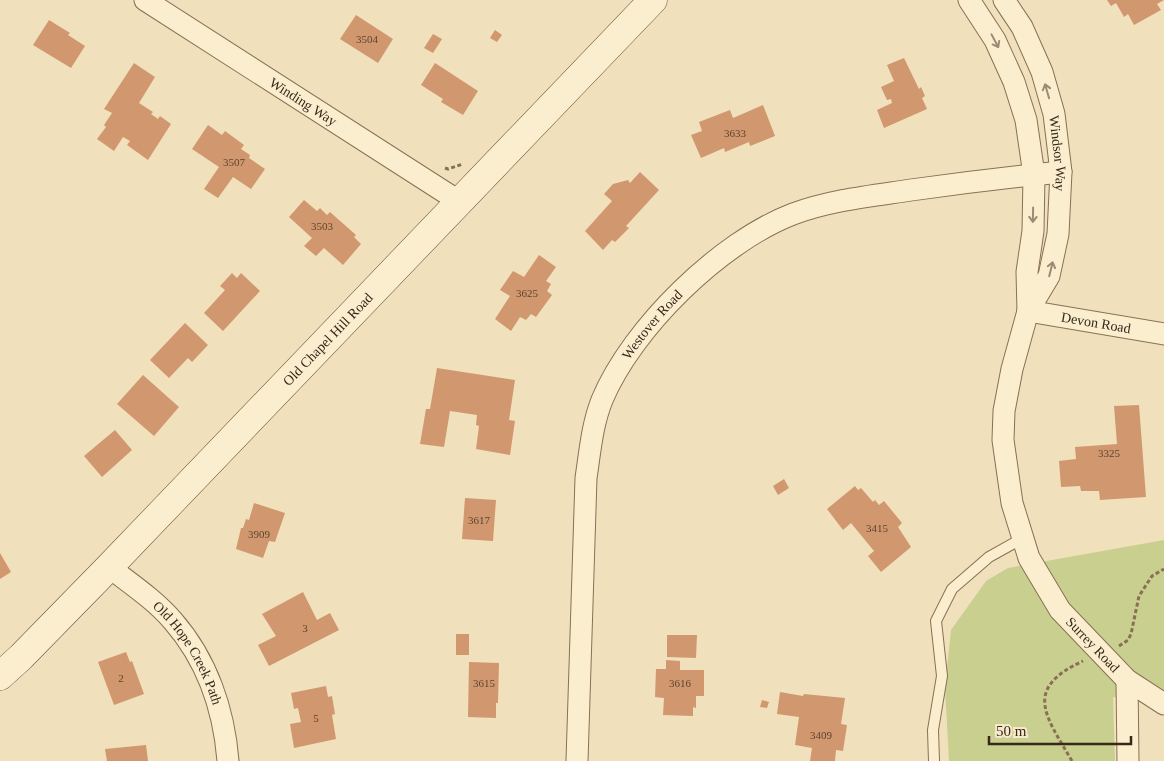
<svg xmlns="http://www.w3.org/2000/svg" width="1164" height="761" font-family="Georgia,serif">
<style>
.green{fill:#c8cf8f}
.building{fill:#d1976f}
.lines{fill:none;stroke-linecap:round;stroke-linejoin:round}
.lane-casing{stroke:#897054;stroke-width:12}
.street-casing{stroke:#897054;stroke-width:23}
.secondary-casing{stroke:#6a5138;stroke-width:29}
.path{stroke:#897054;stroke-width:3;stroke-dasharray:4 2.5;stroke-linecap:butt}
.lane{stroke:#fbeecf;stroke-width:10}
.street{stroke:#fbeecf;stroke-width:21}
.secondary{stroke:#fbeecf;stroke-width:28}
.oneway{stroke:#998b74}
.labels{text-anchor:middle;stroke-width:4;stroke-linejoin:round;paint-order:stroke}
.number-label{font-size:11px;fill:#5e442f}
.street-label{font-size:14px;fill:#37281a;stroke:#f7eacc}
</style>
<rect width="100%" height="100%" fill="#f0e0bc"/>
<path class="green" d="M1164 540V703L1113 697 1115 761H949L945 687 951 630 986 581 1008 568Z"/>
<path class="building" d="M1107 0H1164L1157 4 1161 10 1134 25 1128 14 1124 17 1116 3 1111 6Z
M356 15 393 39 378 63 340 39Z
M49 20 70 33 68 35 85 46 71 68 33 45Z
M495 30 502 35 497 42 490 38Z
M433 34 442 39 433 53 424 48Z
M904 58 919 89 921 87 925 96 922 98 927 109 884 128 877 110 892 103 891 99 887 100 881 87 894 81 887 65Z
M134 63 155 77 139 103 153 112 151 114 158 119 160 116 171 124 148 160 127 145 130 141 123 137 114 151 97 139 106 127 104 125 112 113 104 109Z
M435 63 478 91 463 115 441 102 443 99 421 85Z
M763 105 775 136 750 146 749 142 725 152 724 148 701 158 691 135 702 131 699 122 730 110 733 118Z
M208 125 222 135 225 131 244 145 241 149 250 155 249 158 265 169 251 189 233 177 218 198 204 189 219 167 192 149Z
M640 172 659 190 626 226 629 228 615 242 612 240 603 250 585 231 612 201 604 194 613 184 628 180 630 183Z
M304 200 317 211 320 208 327 215 330 212 356 235 354 237 361 244 343 265 324 248 316 256 304 246 312 238 289 217Z
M539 255 556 267 546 281 551 284 547 291 552 295 536 317 531 314 526 320 520 317 511 331 495 319 510 296 500 290 513 271 524 277Z
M232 273 237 278 241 273 260 291 223 331 204 313 225 290 220 286Z
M185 323 208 345 192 362 188 358 169 378 150 360Z
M437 368 515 380 509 420 515 421 510 455 476 449 479 426 476 425 477 415 450 411 444 447 420 444 426 409H430Z
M143 375 179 407 154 436 117 404Z
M1139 405 1146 497 1100 500 1099 491H1081L1080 486 1061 487 1059 461 1076 459 1075 447 1117 444 1114 406Z
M115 430 132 450 102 477 84 456Z
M784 479 789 488 778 495 773 486Z
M855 486 858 490 861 488 873 502 875 500 879 505 884 501 902 523 898 527 911 547 881 572 868 556 874 551 851 523 843 530 827 509Z
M465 498 496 500 493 541 462 539Z
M254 503 285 513 275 542 269 541 263 558 236 549 241 528H243L246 519 249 520Z
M0 553 11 572 0 579Z
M303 592 317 620 330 613 339 630 269 666 258 645 276 636 262 614Z
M456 634H469V655H456Z
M667 635H697L696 658 667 657Z
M126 652 130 662 132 661 144 694 114 705 98 662Z
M666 660 680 661V670H704V696H696V708L693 707V716L663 715 664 698 655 697 656 669H666Z
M469 662 499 663 498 703H496V718L468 717Z
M326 686 328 697 332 696 335 714 332 715 336 739 294 748 290 724 301 722 298 708 294 709 291 693Z
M780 692 803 696 804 694 845 698 841 724 847 725 843 751 836 750 835 761H810L812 748 795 745 799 717 777 714Z
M762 700 769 702 767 708 760 707Z
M146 745 148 761H107L105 749Z"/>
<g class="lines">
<defs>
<path id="lane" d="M934 761 933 730 942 676 936 621 952 589 989 557 1023 538"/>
<g id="street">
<path id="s1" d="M145 0 460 202"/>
<path d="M969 0 995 40 1014 82 1026 120 1034 175 1033 231 1027 272 1028 311"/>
<path id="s2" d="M1004 0 1022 27 1042 72 1054 114 1061 172 1058 234 1049 276 1028 311 1012 369 1004 411 1003 440 1012 503 1029 558 1060 610 1127 680 1164 704"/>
<path id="s3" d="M1028 311 1164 334"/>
<path id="s4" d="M109 567C131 584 155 600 173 621 207 660 224 710 228 761"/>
<path d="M1127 680 1128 761"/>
<path id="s5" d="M577 761 586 478C590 452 592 425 602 400 632 328 720 242 793 214 831 200 871 196 911 190 961 183 1011 177 1061 172"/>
</g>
<g id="secondary">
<path id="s6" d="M0 676 21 657 109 567 653 0"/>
</g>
</defs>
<use href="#lane" class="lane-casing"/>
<use href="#street" class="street-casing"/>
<use href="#secondary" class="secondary-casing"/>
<path class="path" d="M445 168 448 169 463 164
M1119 646 1128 640 1131 634 1139 596 1152 576 1164 569
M1072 761C1046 716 1022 689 1083 661"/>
<use href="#lane" class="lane"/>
<use href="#street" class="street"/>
<use href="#secondary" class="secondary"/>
</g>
<defs><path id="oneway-shaft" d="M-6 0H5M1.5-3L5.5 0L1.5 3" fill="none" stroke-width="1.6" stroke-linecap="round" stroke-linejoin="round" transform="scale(1.25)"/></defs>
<g class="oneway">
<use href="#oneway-shaft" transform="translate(995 41) rotate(62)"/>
<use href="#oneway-shaft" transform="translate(1047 91) rotate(-106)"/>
<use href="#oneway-shaft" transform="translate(1033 215) rotate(91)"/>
<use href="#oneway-shaft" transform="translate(1051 269) rotate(-76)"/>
</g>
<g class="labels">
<g class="number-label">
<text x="367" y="43">3504</text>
<text x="735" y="137">3633</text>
<text x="234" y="166">3507</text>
<text x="322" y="230">3503</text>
<text x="527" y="297">3625</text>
<text x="1109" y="457">3325</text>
<text x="479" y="524">3617</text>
<text x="877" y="532">3415</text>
<text x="259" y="538">3909</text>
<text x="305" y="632">3</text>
<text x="121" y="682">2</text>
<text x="484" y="687">3615</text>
<text x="680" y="687">3616</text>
<text x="316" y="722">5</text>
<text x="821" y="739">3409</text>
</g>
<g class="street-label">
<text dy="5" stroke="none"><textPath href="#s1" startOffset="188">Winding Way</textPath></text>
<text dy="5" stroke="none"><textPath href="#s2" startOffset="165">Windsor Way</textPath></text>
<text dy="5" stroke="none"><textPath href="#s3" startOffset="69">Devon Road</textPath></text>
<text dy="5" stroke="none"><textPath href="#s5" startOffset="454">Westover Road</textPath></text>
<text dy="5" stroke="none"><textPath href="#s6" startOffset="470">Old Chapel Hill Road</textPath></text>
<text dy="5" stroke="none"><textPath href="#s2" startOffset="691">Surrey Road</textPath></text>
<text dy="5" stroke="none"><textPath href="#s4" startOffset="119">Old Hope Creek Path</textPath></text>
</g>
</g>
<path d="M989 736v8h142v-8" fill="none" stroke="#37281a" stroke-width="2.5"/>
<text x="996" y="736" font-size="15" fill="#37281a" stroke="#f7eacc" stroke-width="4" paint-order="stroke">50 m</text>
</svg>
